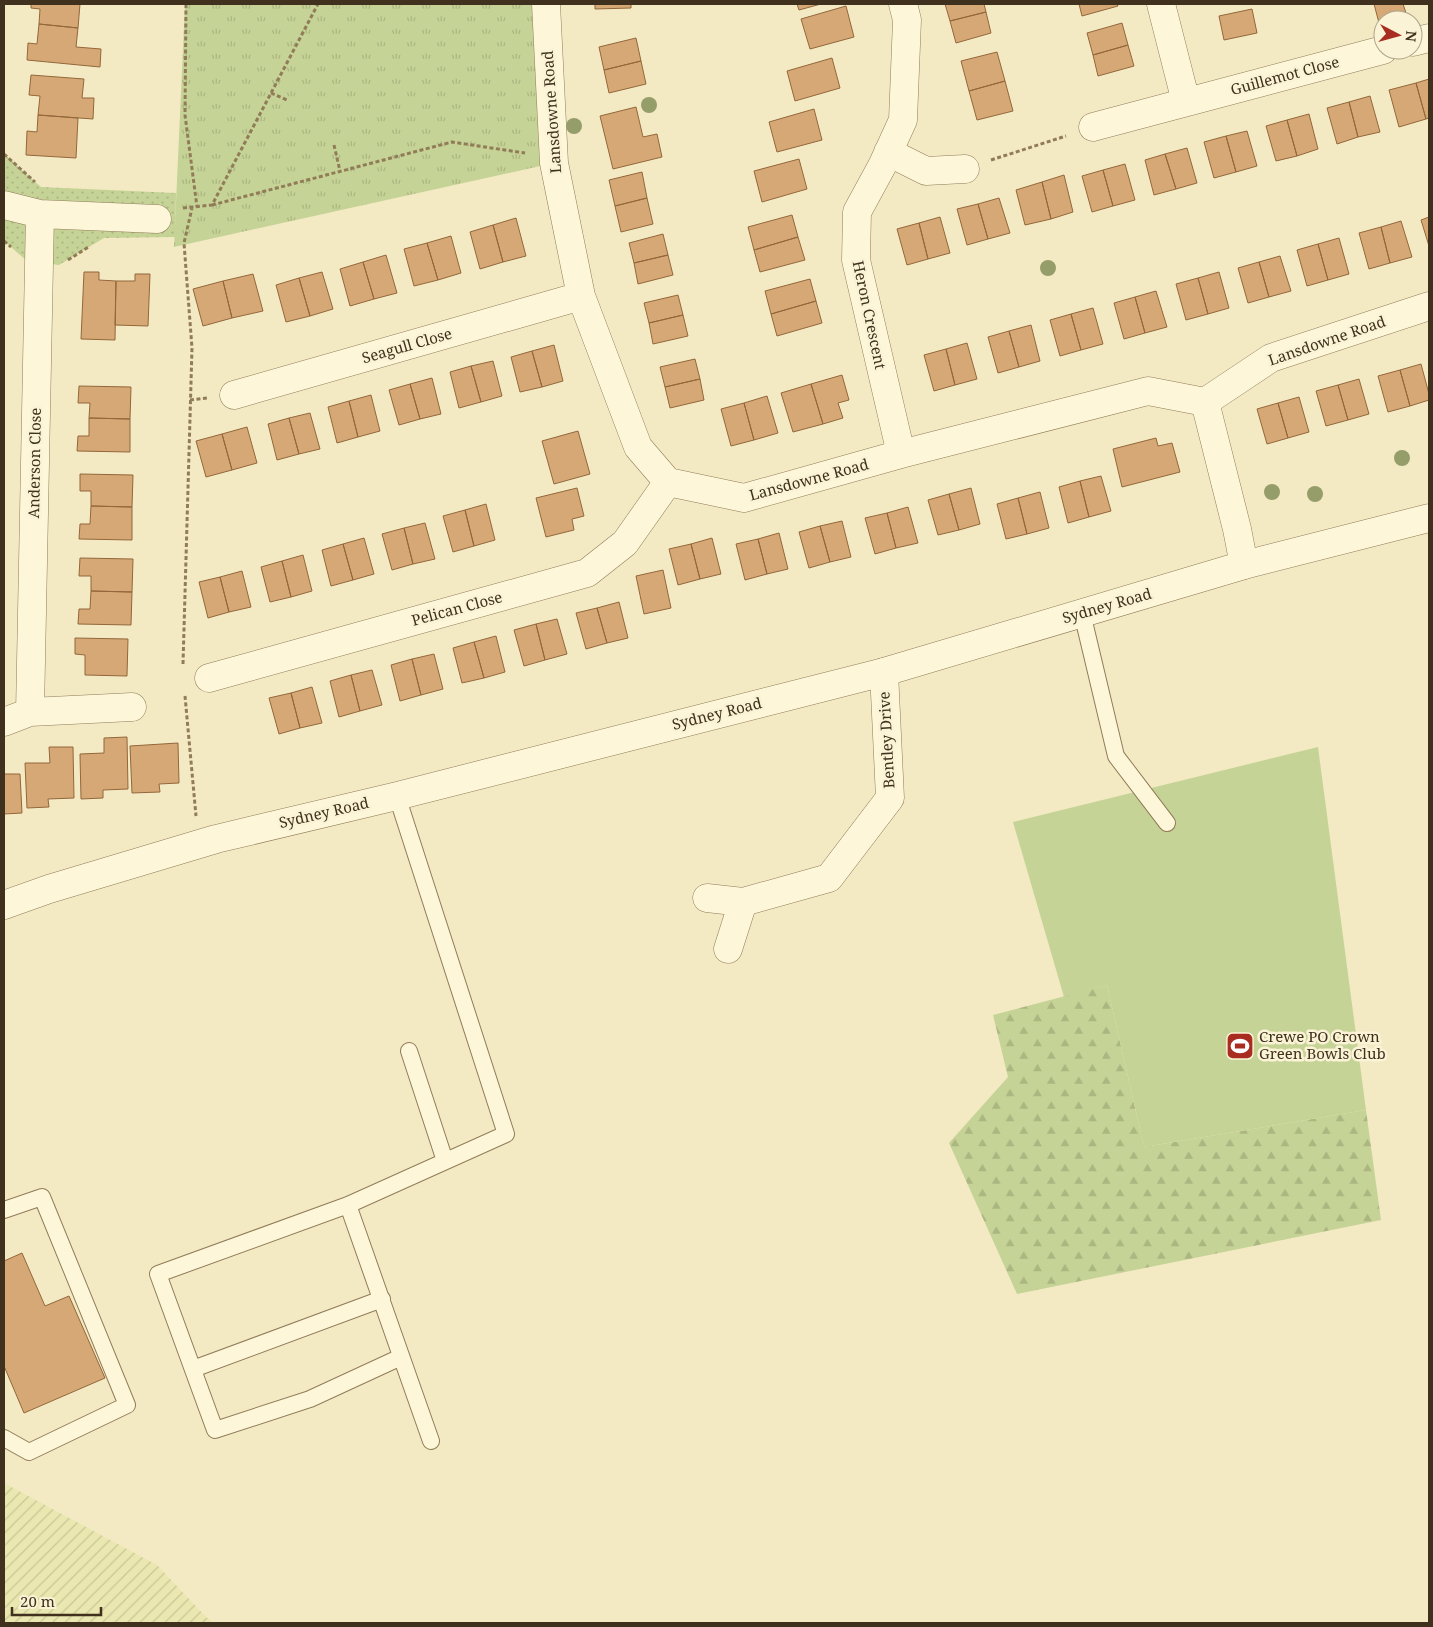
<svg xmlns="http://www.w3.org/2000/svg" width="1433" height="1627" font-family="'Noto Serif',serif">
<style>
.farmland{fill:url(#farmland-furrows)}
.grass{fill:url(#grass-dots)}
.forest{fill:url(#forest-firs)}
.park{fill:url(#park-tufts)}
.garden{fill:#c6d396}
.building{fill:#d6a876;stroke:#93673a}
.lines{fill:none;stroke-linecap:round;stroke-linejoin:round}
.service-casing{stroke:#917c58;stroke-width:18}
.minor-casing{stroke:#917c58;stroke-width:29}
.tertiary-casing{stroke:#917c58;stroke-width:29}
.path{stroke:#917c58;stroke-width:3;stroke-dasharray:4 2.5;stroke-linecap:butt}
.service{stroke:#fdf6d9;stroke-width:16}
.minor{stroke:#fdf6d9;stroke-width:28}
.tertiary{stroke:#fdf6d9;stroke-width:28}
.tree{fill:#959d6a}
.labels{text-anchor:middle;stroke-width:5;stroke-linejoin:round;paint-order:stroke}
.street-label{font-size:15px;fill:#3f311d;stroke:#faf3d5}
.poi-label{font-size:15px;fill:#3f311d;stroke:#faf3d5;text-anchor:start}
</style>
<defs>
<pattern id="farmland-furrows" width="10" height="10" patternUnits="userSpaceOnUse" patternTransform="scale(1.25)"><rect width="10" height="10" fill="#eae7b0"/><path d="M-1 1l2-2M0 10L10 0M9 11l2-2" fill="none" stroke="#cac797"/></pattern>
<pattern id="grass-dots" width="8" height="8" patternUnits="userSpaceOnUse" patternTransform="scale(1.25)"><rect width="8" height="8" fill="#c6d396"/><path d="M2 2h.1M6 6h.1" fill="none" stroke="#abb681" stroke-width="1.8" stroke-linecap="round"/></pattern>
<pattern id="forest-firs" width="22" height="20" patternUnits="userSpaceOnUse" patternTransform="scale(1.25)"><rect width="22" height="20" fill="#c6d396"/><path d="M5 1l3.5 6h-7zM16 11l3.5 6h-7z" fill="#abb681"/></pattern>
<pattern id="park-tufts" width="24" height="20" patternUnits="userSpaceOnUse" patternTransform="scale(1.25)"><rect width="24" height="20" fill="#c6d396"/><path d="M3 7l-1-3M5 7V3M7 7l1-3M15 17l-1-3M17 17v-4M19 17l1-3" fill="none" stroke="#abb681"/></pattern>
</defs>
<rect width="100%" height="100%" fill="#f3eac4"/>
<path class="farmland" d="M4 1483 157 1565 206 1617 214 1623H4Z"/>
<path class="grass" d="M4 154 41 187 176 193 175 237 104 238 59 265 27 261 4 241Z"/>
<path class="forest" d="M1107 985 1144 1147 1366 1110 1381 1220 1017 1294 949 1143 1008 1077 993 1015Z"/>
<path class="park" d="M185 4H546L554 163 174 247Z"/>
<path class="garden" d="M1318 747 1366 1110 1144 1147 1107 985 1064 997 1013 822Z"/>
<path class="building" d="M31 4H80L78 28 39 24 40 9 31 8Z
M595 4H631V8L595 9Z
M797 4H821L799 10Z
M945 4H984L986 12 950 21Z
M1079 4H1117L1118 6 1082 16Z
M1374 4H1403L1406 13 1379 23Z
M846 6 854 37 810 49 801 19Z
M1252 9 1257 33 1224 40 1219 16Z
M986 12 991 33 956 43 950 21Z
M1122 23 1128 45 1093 55 1087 33Z
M39 24 78 28 76 47 101 49 100 67 27 60 28 43 37 44Z
M636 38 641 61 604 70 599 47Z
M1128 45 1134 66 1098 76 1093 55Z
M997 52 1005 81 969 91 961 61Z
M832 58 840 88 795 101 787 71Z
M641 61 646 84 609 93 604 70Z
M31 75 84 79 82 98H94L93 119 38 115 40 96 29 95Z
M1429 79V118L1426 119 1416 83Z
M1005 81 1013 111 977 120 969 91Z
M1416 83 1426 119 1399 127 1389 90Z
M1370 96 1380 132 1358 137 1349 102Z
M1349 102 1358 137 1337 144 1327 108Z
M636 107 643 137 657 134 662 157 613 169 600 116Z
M814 109 822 140 777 152 769 122Z
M1309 114 1318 149 1297 156 1287 120Z
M38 115 78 118 76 158 26 155 27 131 37 132Z
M1287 120 1297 156 1276 161 1266 126Z
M1247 131 1257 166 1236 172 1226 136Z
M1226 136 1236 172 1214 178 1204 142Z
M1187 148 1197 183 1176 189 1165 154Z
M1165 154 1176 189 1154 195 1145 160Z
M799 159 807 189 762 202 754 171Z
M1125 164 1135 200 1113 206 1103 170Z
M1103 170 1113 206 1092 212 1082 176Z
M642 172 647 198 615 206 609 180Z
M1064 175 1073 212 1051 219 1042 182Z
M1042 182 1051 219 1025 225 1016 190Z
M647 198 653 224 621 232 615 206Z
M999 198 1010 233 988 239 978 204Z
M978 204 988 239 967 245 957 209Z
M792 215 798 237 754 250 748 227Z
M940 217 950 253 928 259 919 223Z
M1429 217V246L1421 220Z
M516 218 526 256 503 262 493 225Z
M1401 221 1412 257 1390 263 1381 227Z
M919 223 928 259 907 265 897 229Z
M493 225 503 262 480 269 470 232Z
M1381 227 1390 263 1369 269 1359 233Z
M663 234 668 255 634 263 629 243Z
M451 236 461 273 438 280 427 243Z
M798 237 805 260 760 272 754 250Z
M1339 238 1349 274 1328 280 1318 244Z
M427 243 438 280 414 286 404 249Z
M1318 244 1328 280 1307 286 1297 250Z
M386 255 397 293 374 299 363 262Z
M668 255 673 275 638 284 634 263Z
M1280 256 1291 291 1269 297 1259 262Z
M363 262 374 299 350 306 340 269Z
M1259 262 1269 297 1248 303 1238 268Z
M84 272H99V280L116 281 115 340 81 339Z
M322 272 333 309 310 316 299 278Z
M1219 272 1229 308 1208 314 1198 278Z
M135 274H150L148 326 115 325 116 281H135Z
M253 274 263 311 232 318 223 281Z
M299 278 310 316 286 322 276 285Z
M1198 278 1208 314 1186 320 1176 284Z
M810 279 816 301 771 314 765 291Z
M223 281 232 318 203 326 193 289Z
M1156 291 1167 327 1145 333 1135 297Z
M678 295 683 315 649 323 644 303Z
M1135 297 1145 333 1124 339 1114 303Z
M816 301 822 323 777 336 771 314Z
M1093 308 1103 344 1081 350 1071 314Z
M1071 314 1081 350 1060 356 1050 320Z
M683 315 688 336 653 344 649 323Z
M1031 325 1040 361 1019 367 1009 331Z
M1009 331 1019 367 998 373 988 337Z
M967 343 977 379 955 385 946 349Z
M554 345 563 381 542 387 532 351Z
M946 349 955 385 934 391 924 355Z
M532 351 542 387 520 392 511 357Z
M695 359 700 379 665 387 660 367Z
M493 361 502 396 481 402 471 366Z
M1421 364 1429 394V400L1410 406 1400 370Z
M471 366 481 402 459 408 450 372Z
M1400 370 1410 406 1388 412 1378 376Z
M842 375 849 400 838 403 843 418 823 424 811 384Z
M432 378 441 414 420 419 410 384Z
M700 379 704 400 670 408 665 387Z
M1359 379 1369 414 1348 420 1338 385Z
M410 384 420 419 399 425 389 390Z
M811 384 823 424 793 432 781 393Z
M1338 385 1348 420 1326 426 1316 391Z
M79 386 131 387 130 419 89 418 90 403H78Z
M371 395 380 431 358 437 349 401Z
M767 396 778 433 754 440 744 403Z
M1299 397 1309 432 1288 438 1278 403Z
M349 401 358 437 337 443 328 407Z
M744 403 754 440 731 446 721 409Z
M1278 403 1288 438 1267 444 1257 409Z
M310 413 320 449 299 454 289 418Z
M89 418 130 419V452L77 451 78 436H89Z
M289 418 299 454 277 460 268 424Z
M247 427 257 463 232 470 222 434Z
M578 431 590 474 554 484 542 441Z
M222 434 232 470 206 477 196 441Z
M1156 438 1158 446 1172 443 1180 472 1122 487 1113 449Z
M80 474 133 475 132 507 91 506V491H80Z
M1101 476 1111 511 1089 517 1080 481Z
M1080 481 1089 517 1068 523 1059 487Z
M577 488 584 516 572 519 574 530 546 537 536 498Z
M971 488 980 524 959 530 949 494Z
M1040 492 1049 528 1027 534 1018 498Z
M949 494 959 530 938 535 928 500Z
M1018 498 1027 534 1006 539 997 504Z
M486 504 495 540 474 546 465 510Z
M91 506 132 507V540L79 539 80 524H90Z
M908 507 918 543 896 548 887 513Z
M465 510 474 546 453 552 443 516Z
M887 513 896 548 875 554 865 518Z
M842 521 851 557 830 562 820 526Z
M425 523 435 559 413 564 404 528Z
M820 526 830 562 809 568 799 532Z
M404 528 413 564 392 570 382 534Z
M779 533 788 569 767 574 758 539Z
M364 538 374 574 353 580 343 544Z
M712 538 721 574 700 579 691 544Z
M758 539 767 574 745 580 736 544Z
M343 544 353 580 331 586 322 550Z
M691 544 700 579 678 585 669 549Z
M303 555 312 591 291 597 282 561Z
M80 558 133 559 132 592 91 591V576H79Z
M282 561 291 597 270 602 261 567Z
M663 570 671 608 644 614 636 576Z
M242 571 251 607 229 612 220 577Z
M220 577 229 612 208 618 199 582Z
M91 591 132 592 131 625 78 624 79 609H90Z
M619 602 628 638 607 643 597 608Z
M597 608 607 643 586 649 576 613Z
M557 619 567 654 545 660 536 624Z
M536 624 545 660 524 666 514 630Z
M496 636 505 672 484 678 474 642Z
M75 638 128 639 127 676 85 675V655L75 654Z
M474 642 484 678 462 683 453 648Z
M434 654 443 689 421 695 412 659Z
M412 659 421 695 400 701 391 665Z
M372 670 382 705 360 711 351 675Z
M351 675 360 711 339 717 330 681Z
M312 687 322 723 300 728 291 693Z
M291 693 300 728 279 734 269 698Z
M127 737 128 789 103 790V798L81 799 80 754 104 753V738Z
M178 743 179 783 159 784 160 792 132 793 130 746Z
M49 747H73L74 798 48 799 49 807 27 808 25 763H50Z
M4 774H20L22 813 4 814Z
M22 1253 45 1306 69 1296 105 1378 24 1413 4 1366V1261Z"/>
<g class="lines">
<defs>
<path id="service" d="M1082 613 1116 756 1167 823
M397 796 506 1134 348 1205 158 1274 215 1430 310 1399 401 1357
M409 1051 445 1161
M348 1205 431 1441
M4 1210 42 1197 127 1405 29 1452 4 1438
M193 1369 382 1299"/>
<path id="minor" d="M546 4 554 163 581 296 638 447 668 482 744 498 901 454 1148 391 1205 402
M1161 4 1186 102
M1413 42 1429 38
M1093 127 1383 50
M888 152 926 171 965 169
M4 205 40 214 157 219
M234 395 581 296
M901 454 856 260 857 212 882 166 903 120 907 20 903 4
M1244 565 1237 529 1205 402 1271 358 1429 306
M209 678 587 573 625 543 668 482
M30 712 40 214
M4 722 30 712 132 707
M707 898 743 902 829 878 890 798 884 672
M728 949 743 902"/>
<path id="tertiary" d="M4 905 49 889 216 839 397 796 884 672 1244 565 1429 518"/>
</defs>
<use href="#service" class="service-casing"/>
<use href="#minor" class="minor-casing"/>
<use href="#tertiary" class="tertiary-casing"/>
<path class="path" d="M186 4 185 115 197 207
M271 93 287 100
M334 145 340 171
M4 154 35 182
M991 160 1066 136
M212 205 452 142 525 153
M183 208 212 205 318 4
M4 241 11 247
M68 260 90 246
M190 400 207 398
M183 664 192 348 184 243 192 208
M185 696 196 816"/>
<use href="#service" class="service"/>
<use href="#minor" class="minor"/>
<use href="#tertiary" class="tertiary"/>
</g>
<g class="tree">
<circle cx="649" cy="105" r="8"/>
<circle cx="574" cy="126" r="8"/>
<circle cx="1048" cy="268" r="8"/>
<circle cx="1402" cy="458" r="8"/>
<circle cx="1272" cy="492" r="8"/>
<circle cx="1315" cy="494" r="8"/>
</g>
<defs>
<symbol id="stadium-square" viewBox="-11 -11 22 22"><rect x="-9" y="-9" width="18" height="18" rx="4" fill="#a82d20" stroke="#faf3d5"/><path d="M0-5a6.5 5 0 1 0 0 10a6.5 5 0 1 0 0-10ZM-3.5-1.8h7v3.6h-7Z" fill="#fff"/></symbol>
</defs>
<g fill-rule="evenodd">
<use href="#stadium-square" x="1224" y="1030" width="32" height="32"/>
</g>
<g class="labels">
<g class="street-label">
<text transform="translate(1285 76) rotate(-15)" y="5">Guillemot Close</text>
<text transform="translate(552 112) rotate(-94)" y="5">Lansdowne Road</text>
<text transform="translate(869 315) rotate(78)" y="5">Heron Crescent</text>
<text transform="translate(1327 341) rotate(-19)" y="5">Lansdowne Road</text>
<text transform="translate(407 346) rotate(-16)" y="5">Seagull Close</text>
<text transform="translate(35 463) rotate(-89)" y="5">Anderson Close</text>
<text transform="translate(809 480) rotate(-15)" y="5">Lansdowne Road</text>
<text transform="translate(1107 606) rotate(-16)" y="5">Sydney Road</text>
<text transform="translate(457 609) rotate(-15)" y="5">Pelican Close</text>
<text transform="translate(717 714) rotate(-14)" y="5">Sydney Road</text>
<text transform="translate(887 740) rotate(-93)" y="5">Bentley Drive</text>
<text transform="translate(324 813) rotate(-13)" y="5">Sydney Road</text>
</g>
<g class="poi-label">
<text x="1259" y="1042">Crewe PO Crown<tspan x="1259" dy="17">Green Bowls Club</tspan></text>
</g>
</g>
<rect width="1433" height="1627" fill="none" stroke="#3f311d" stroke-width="10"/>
<g transform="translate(1398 35) rotate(96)"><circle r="24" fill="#faf3d5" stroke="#afa58b"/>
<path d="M0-4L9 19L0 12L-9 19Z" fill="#a82d20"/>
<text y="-8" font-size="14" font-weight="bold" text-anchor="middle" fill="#3f311d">N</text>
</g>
<path d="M12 1607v8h89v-8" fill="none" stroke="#3f311d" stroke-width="2.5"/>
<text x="20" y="1607" font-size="15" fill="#3f311d" stroke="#faf3d5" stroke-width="4" paint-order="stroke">20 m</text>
</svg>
